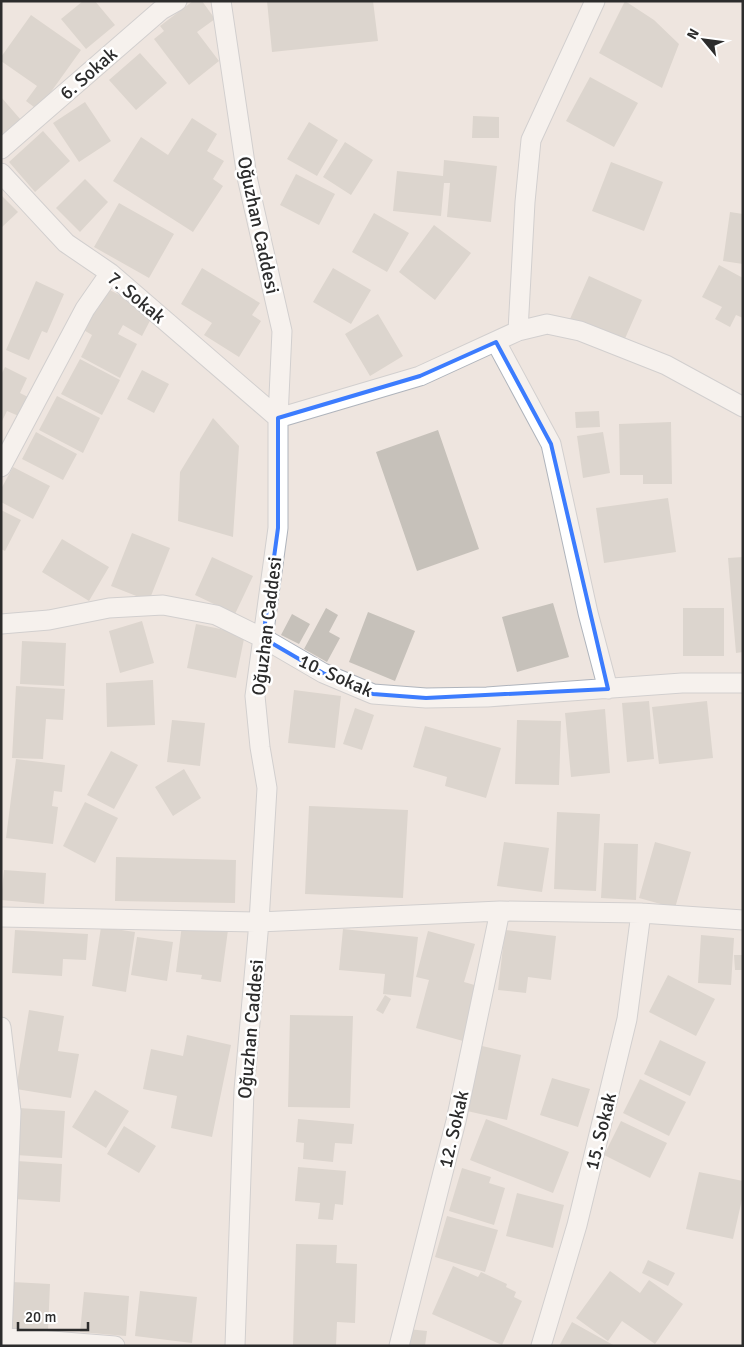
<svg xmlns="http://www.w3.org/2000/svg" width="744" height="1347" font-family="Signika,sans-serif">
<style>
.building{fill:#c6c1ba}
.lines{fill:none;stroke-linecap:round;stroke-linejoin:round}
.street-casing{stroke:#afb4bc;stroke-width:21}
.street{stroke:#fff;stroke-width:19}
.marked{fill:none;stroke:#3c7cfe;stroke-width:4;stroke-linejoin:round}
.labels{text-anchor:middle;stroke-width:5;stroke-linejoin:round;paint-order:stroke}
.street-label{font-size:19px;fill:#2c2c2c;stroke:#fff}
</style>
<rect width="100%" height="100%" fill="#eee5df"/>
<path class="building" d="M83 1H95L115 25 86 49 61 19Z
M193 1H202L215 19 197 32 219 61 189 85 154 39 164 31 160 26Z
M267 1H373L378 41 272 52Z
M625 1 654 20 679 44 662 88 599 53Z
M31 15 81 50 38 110 26 101 37 86 1 61V57Z
M140 53 167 83 136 110 109 80Z
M590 77 638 103 614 147 566 121Z
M1 97 21 120 1 136Z
M85 102 111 141 79 162 53 123Z
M473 116 499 117V138H472Z
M192 118 217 134 207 151 224 161 213 179 223 186 193 232 113 181 141 137 168 155Z
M309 122 338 140 317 176 287 159Z
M43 131 70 161 35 192 9 162Z
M345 142 373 160 351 195 323 177Z
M444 160 497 166 491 222 447 217 450 183H444L441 216 393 211 397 171 443 176Z
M611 162 663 182 644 231 592 211Z
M296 174 335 194 319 225 280 205Z
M85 179 108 202 80 232 56 208Z
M1 195 18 212 1 228Z
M119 203 174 234 149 278 94 247Z
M730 212 743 214V264L723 261Z
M374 213 409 233 387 272 352 252Z
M434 225 471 253 435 300 399 272Z
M719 265 743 278V318L736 315 730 327 715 319 722 307 702 297Z
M202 268 260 303 252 315 261 321 239 357 204 335 212 323 181 304Z
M333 268 371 290 351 324 313 302Z
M589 276 642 300 623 343 570 319Z
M36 281 64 294 47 333 42 331 29 360 6 350Z
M104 287 154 313 142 336 123 325 118 334 137 344 120 378 81 357 92 335 82 329Z
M378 314 403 356 370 376 345 334Z
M80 359 120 380 102 415 61 394Z
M5 367 27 378 20 393 30 398 21 417 7 411 1 423V375Z
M142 370 169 384 154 413 127 399Z
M57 396 100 418 83 453 39 430Z
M599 411 600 427 576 428 575 412Z
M213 418 239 446 233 537 178 521 180 472Z
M671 422 672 484H643V475H620L619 424Z
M438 430 479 549 417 571 376 452Z
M36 432 77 454 63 480 22 459Z
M603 432 610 473 583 478 577 436Z
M13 467 50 486 33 519 1 502V489Z
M668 498 676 552 604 563 596 508Z
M1 510 21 520 5 551 1 549Z
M132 533 170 548 149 601 111 586Z
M62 539 109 567 89 601 42 572Z
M212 557 253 576 235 614 195 595Z
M743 557V652L736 653 728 558Z
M553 603 569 657 517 672 502 617Z
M326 608 338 615 329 632 340 638 327 662 304 649Z
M683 608H724V656H683Z
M368 612 415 631 395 681 349 662Z
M292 614 310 624 299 644 281 635Z
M142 621 154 663 120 673 109 631Z
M196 624 245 634 236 678 187 668Z
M22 641 66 643 64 686 20 684Z
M153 680 155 725 107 727 106 683Z
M16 686 65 689 63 720 46 719 43 759 12 758Z
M294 690 341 696 335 748 288 743Z
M649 701 654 759 627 762 622 703Z
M707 701 713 758 659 764 652 707Z
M355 708 374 715 362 750 343 744Z
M605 709 610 773 571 777 565 713Z
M172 720 205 723 200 766 167 762Z
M517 720 561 721 559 785 515 784Z
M425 726 501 748 486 798 445 786 447 777 413 767Z
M111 751 138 765 114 809 87 795Z
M16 759 65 765 62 792 54 791 52 806 58 807 53 844 6 838Z
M184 769 201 798 173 816 155 787Z
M85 802 118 818 95 863 63 846Z
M309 806 408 810 403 898 305 894Z
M557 812 600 814 596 891 554 889Z
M504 842 549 848 542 892 497 886Z
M655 842 691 852 675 908 639 898Z
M604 843 638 844 636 900 601 898Z
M116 857 236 860 235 903 115 901Z
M4 870 46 873 44 904 1 900Z
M182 925 228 930 221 982 201 979 202 975 176 972Z
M101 927 135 932 126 992 92 986Z
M343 929 418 937 411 997 383 994 385 974 339 970Z
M15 930 88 934 86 960 63 959 62 976 12 973Z
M505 930 556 936 551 980 528 977 526 993 498 990Z
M428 931 475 944 464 982 478 986 463 1041 416 1028 429 980 416 977Z
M701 935 734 938 731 985 698 983Z
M137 937 173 942 167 981 131 975Z
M734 955H743V970H735Z
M668 975 715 999 696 1036 649 1012Z
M385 995 391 999 383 1014 376 1010Z
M29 1010 64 1016 58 1051 79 1054 71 1098 16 1089Z
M290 1015 353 1016 350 1108 288 1107Z
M187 1035 231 1045 212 1137 171 1128 177 1096 143 1089 151 1049 183 1056Z
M660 1040 706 1062 690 1096 644 1074Z
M482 1046 521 1055 507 1120 467 1111Z
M552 1078 590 1089 578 1127 540 1115Z
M640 1079 686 1102 669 1136 623 1113Z
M95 1090 129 1111 106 1148 72 1127Z
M19 1108 65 1111 62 1158 16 1155Z
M298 1119 354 1124 352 1144 335 1143 333 1162 303 1159 304 1143 296 1142Z
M486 1119 569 1152 553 1193 470 1160Z
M621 1121 667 1143 650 1178 604 1155Z
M124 1126 156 1146 139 1173 107 1154Z
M17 1161 62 1164 60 1202 14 1199Z
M298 1167 346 1171 343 1205 335 1204 333 1220 318 1219 320 1203 295 1201Z
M462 1168 491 1177 489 1183 505 1188 494 1225 449 1211Z
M699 1172 743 1181V1195L733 1239 686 1229Z
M517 1193 564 1205 553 1248 506 1236Z
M447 1216 498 1230 485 1272 435 1257Z
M296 1244 337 1245 336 1263 357 1264 355 1323 337 1322 336 1346H293Z
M648 1260 675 1273 668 1286 642 1273Z
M453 1266 478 1277 481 1272 507 1284 506 1287 516 1292 514 1297 522 1301 502 1345 432 1314Z
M610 1271 640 1293 649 1280 683 1304 655 1344 622 1321 608 1341 576 1318Z
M12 1282 50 1284 48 1331 10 1329Z
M140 1291 197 1297 192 1343 135 1336Z
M84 1292 129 1296 126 1336 80 1332Z
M572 1322 615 1346H559Z
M408 1329 427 1331 425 1346H406Z"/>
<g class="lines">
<defs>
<path id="street" d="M221 1 247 177 282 331 278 418V528L255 696 260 747 267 788 259 922 244 1090 235 1346
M1 149 161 10 177 1
M1 173 66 243 110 273 278 418 420 376 518 331 547 324 580 331 666 365 743 407
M518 331 525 202 531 140 595 1
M496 342 551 444 588 613 608 689
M1 467 85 309 110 273
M1 624 49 620 109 608 163 605 216 615 263 638 323 673 373 694 426 698 487 697 682 683H743
M1 917 259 922 500 911 641 913 743 920
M1 1027 11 1111 2 1337
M1 1337 115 1346
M399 1346 456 1121 500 911
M541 1346 577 1225 627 1019 641 913"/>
</defs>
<use href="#street" class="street-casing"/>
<use href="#street" class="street"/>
</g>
<path d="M0 0H744V1347H0ZM496 342 551 444 608 689 426 698 373 694 323 673 263 638 278 528V418L420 376Z" fill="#eee5df" fill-opacity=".55" fill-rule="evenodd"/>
<path class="marked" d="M496 342 551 444 608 689 426 698 373 694 323 673 263 638 278 528V418L420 376Z"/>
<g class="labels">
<g class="street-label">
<text transform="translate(88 73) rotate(-41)" y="7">6. Sokak</text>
<text transform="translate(259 225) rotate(78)" y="7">Oğuzhan Caddesi</text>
<text transform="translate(137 297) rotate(40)" y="7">7. Sokak</text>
<text transform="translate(266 626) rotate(-83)" y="7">Oğuzhan Caddesi</text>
<text transform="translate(336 675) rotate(24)" y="7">10. Sokak</text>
<text transform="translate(250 1029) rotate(-85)" y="7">Oğuzhan Caddesi</text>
<text transform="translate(453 1129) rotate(-77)" y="7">12. Sokak</text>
<text transform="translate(600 1131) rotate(-76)" y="7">15. Sokak</text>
</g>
</g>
<rect width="744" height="1347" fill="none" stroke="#2c2c2c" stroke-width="5"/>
<g transform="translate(704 40) rotate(299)" stroke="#ffffff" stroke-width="4" paint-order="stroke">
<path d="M0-4L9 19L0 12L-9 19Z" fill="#2c2c2c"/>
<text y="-8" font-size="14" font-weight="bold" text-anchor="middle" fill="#2c2c2c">N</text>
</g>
<path d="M18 1322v8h70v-8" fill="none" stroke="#2c2c2c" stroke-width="2.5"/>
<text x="25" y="1322" font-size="15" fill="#2c2c2c" stroke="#ffffff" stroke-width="4" paint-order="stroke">20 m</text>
</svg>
